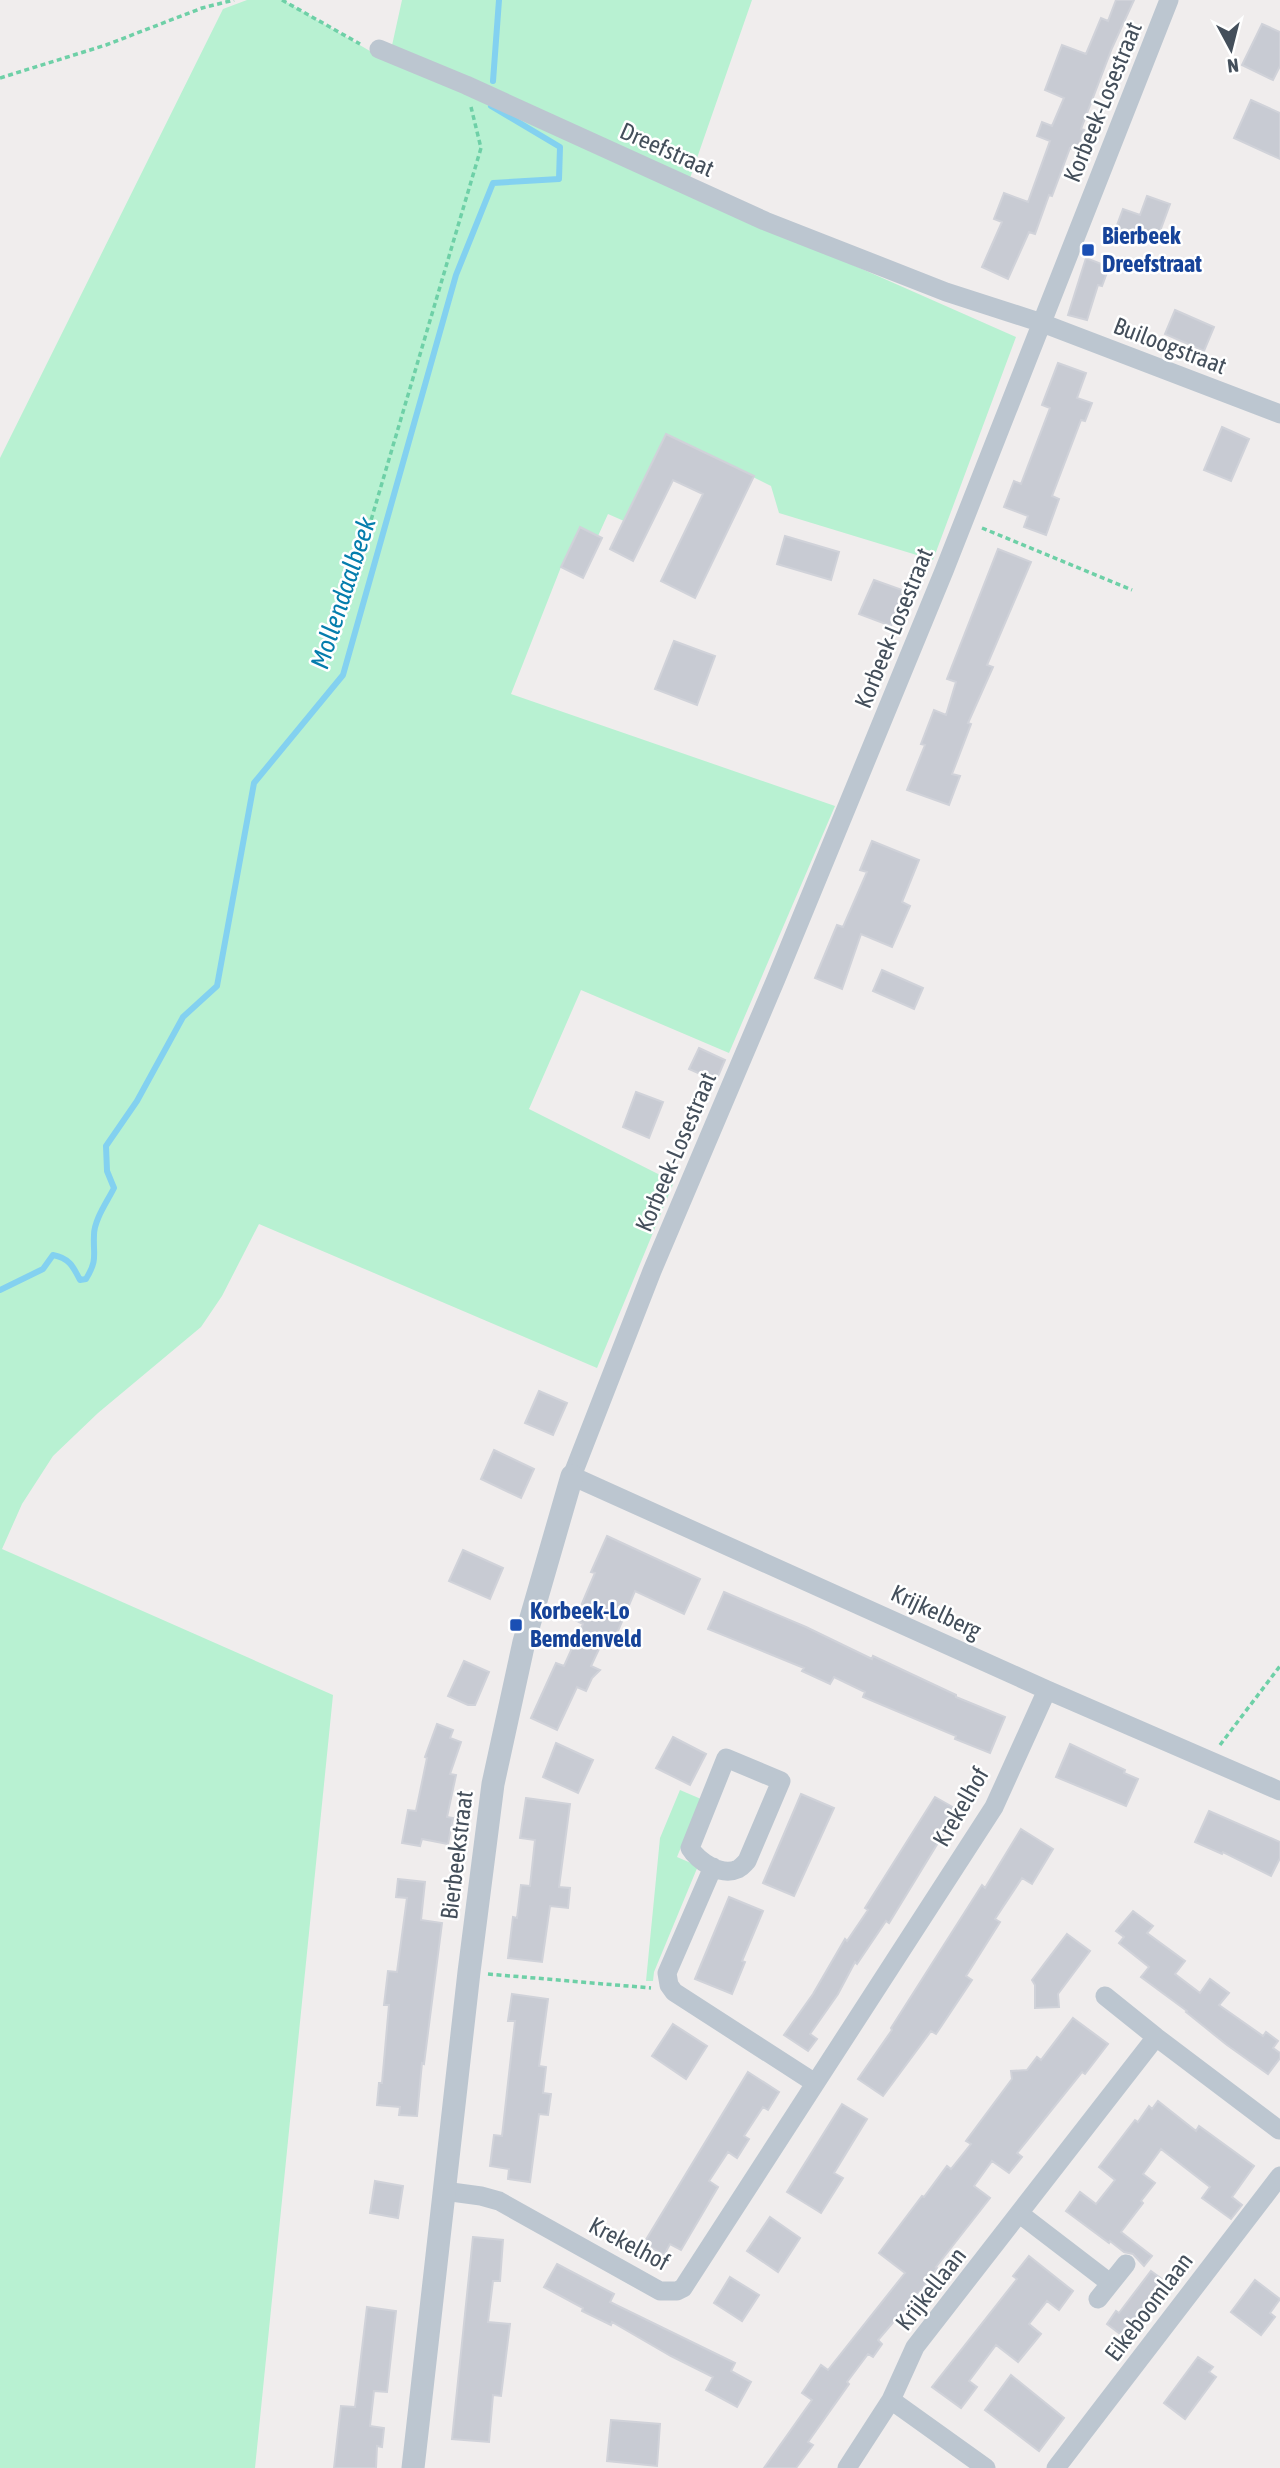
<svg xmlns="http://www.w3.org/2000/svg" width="1280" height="2468" font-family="'Asap Condensed',sans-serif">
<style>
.green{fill:#b8f1d2}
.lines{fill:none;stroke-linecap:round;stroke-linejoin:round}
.stream{stroke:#83d1f0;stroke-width:6}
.building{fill:#c8cbd3;stroke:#d0d2d9;stroke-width:2}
.path{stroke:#6ed0a7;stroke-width:3.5;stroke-dasharray:5 3.5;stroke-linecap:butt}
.minor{stroke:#bcc6d0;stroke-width:19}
.tertiary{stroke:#bcc6d0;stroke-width:23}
.transit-dot{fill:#1a4fb4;stroke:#fff;stroke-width:2.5}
.labels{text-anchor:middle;stroke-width:5;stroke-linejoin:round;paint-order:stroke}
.street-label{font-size:24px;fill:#444f5b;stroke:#fff}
.transit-label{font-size:24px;font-weight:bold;fill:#164399;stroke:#fff;text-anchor:start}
.water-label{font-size:26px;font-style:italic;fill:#057dad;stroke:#fff}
</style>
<rect width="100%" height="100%" fill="#f0eded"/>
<path class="green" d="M247 0H283L375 54 1016 337 933 560 779 513 771 486 667 434 624 521 608 514 598 536 580 528 561 567 511 694 835 806 729 1053 581 990 529 1109 674 1182 597 1368 259 1224 222 1296 201 1327 98 1413 53 1456 22 1504 2 1549 333 1695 255 2468H0V458L223 9Z
M402 0H752L689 181 391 50Z
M680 1790 701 1799 677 1857 698 1866 654 1972 653 1981H646L660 1838Z"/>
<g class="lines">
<path class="stream" d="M493 81 499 0
M0 1290 43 1269 53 1255C69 1258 73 1266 80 1280L86 1279C98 1259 93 1256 94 1235 94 1220 107 1202 114 1188L107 1171 106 1146 137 1101 183 1017 217 986 254 783 343 675 456 275 493 183 559 179 560 147 491 106"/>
</g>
<path class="building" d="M1116 0H1134L1112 48 1081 129 1084 130 1077 151 1070 148 1052 196 1049 195 1035 234 1029 232 1008 279 982 267 1002 222 994 219 1004 193 1028 202 1050 141 1037 136 1042 122 1052 126 1064 98 1045 90 1062 45 1086 54 1101 18 1108 21Z
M1262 24 1280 32V66L1273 80 1242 65Z
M1251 100 1280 113V159L1234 138Z
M1147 196 1170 204 1156 242 1116 228 1123 209 1140 215Z
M1086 258 1109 267 1102 286 1098 285 1087 320 1068 315Z
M1175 310 1214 327 1204 351 1165 334Z
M1058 363 1086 373 1077 398 1092 403 1085 421 1081 420 1052 496 1059 499 1046 535 1024 527 1028 516 1004 507 1014 481 1021 484 1050 408 1042 405Z
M1222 427 1249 439 1231 481 1204 470Z
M666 434 754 476 695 598 661 581 703 494 673 480 633 561 610 549Z
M580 527 602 538 583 578 561 567Z
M785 536 839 552 831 580 777 564Z
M998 549 1031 562 987 665 993 667 968 723 971 724 952 774 960 776 949 805 907 790 925 745 921 744 934 710 946 715 956 682 947 679Z
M874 580 905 591 891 626 859 614Z
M674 641 715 656 697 705 655 689Z
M872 841 919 860 902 902 910 906 892 947 861 934 842 989 815 978 837 925 843 927 867 872 860 870Z
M882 970 923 988 914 1009 873 991Z
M699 1048 725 1060 716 1081 689 1069Z
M636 1092 663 1102 649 1138 623 1127Z
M539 1391 567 1403 553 1435 525 1423Z
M494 1450 534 1469 521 1498 481 1479Z
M607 1536 700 1579 684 1614 635 1591 615 1638 606 1634 591 1666 600 1670 592 1678 586 1691 577 1687 557 1730 531 1718 556 1663 564 1666 583 1624 575 1620 595 1573 591 1572Z
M463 1550 503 1568 490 1599 449 1581Z
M724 1592 806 1627 872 1659 873 1656 956 1695V1697L1005 1717 990 1753 955 1739 956 1736 863 1697 865 1692 834 1677 830 1684 802 1671 804 1668 708 1629Z
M464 1661 489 1672 475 1705H468L448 1696Z
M437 1724 453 1730 450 1738 461 1742 450 1774 456 1775 447 1817 453 1818 448 1844 422 1839 420 1846 402 1843 408 1810 416 1811 427 1758 425 1757Z
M673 1737 706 1754 690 1785 656 1768Z
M556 1743 593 1760 578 1793 543 1777Z
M1070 1744 1125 1770 1124 1773 1138 1779 1126 1806 1056 1777Z
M801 1794 834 1808 794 1896 763 1883Z
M935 1797 958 1810 889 1923 886 1921 857 1964 855 1962 838 1994 810 2034 817 2039 808 2051 784 2035 813 1994 845 1939 847 1941 868 1910 865 1908Z
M526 1798 570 1804 559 1887 570 1888 568 1908 550 1906 542 1962 508 1958 513 1917 517 1918 521 1885 530 1886 535 1840 520 1838Z
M1209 1811 1280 1842V1858L1271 1876 1223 1852 1222 1854 1195 1842Z
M1021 1829 1053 1849 1032 1884 1022 1878 995 1919 1000 1922 966 1976 972 1980 936 2034 931 2031 883 2096 858 2079 892 2030 891 2028 982 1885 985 1888Z
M398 1879 425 1882 421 1920 442 1923 424 2064 422 2063 417 2116 399 2115 400 2107 377 2105 379 2083H382L389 2005H384L388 1971 397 1972 407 1898 396 1897Z
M729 1897 763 1911 742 1961 745 1962 732 1994 695 1979Z
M1133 1911 1153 1926 1147 1933 1185 1961 1175 1974 1200 1993 1210 1979 1229 1993 1219 2005 1263 2036 1266 2032 1278 2041 1273 2048 1280 2053V2058L1268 2074 1227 2045 1186 2012 1187 2011 1141 1977 1149 1967 1119 1943 1124 1937 1116 1931Z
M1067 1934 1090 1951 1058 1994 1059 2007 1035 2008V1985L1032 1980Z
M512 1994 548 1999 539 2066 546 2067 543 2093 551 2094 548 2115 539 2114 530 2182 508 2179 509 2169 490 2166 494 2135 502 2136 515 2021H508Z
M1073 2018 1108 2044 1085 2074 1082 2072 1017 2153 1022 2157 1009 2173 992 2161 974 2186 990 2198 936 2267 937 2268 926 2284 878 2340 882 2344 873 2357 868 2354 847 2382 849 2384 808 2442 813 2445 796 2468H764L812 2400 802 2393 821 2365 828 2370 905 2273 879 2253 922 2196 924 2197 947 2166 951 2169 971 2144 966 2141 1012 2079 1011 2071 1027 2070 1037 2057 1041 2060Z
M673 2024 707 2046 686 2079 652 2056Z
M748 2072 779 2092 768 2110 763 2107 744 2136 749 2139 737 2158 728 2152 709 2181 718 2187 681 2250 670 2244 664 2255 644 2243Z
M1158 2101 1196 2131 1199 2126 1254 2166 1232 2197 1242 2205 1231 2219 1202 2198 1210 2187 1161 2149 1143 2174 1155 2183 1141 2201 1143 2203 1121 2232 1152 2256 1144 2266 1133 2254 1124 2252 1110 2241 1109 2243 1066 2211 1080 2192 1096 2204 1115 2180 1099 2167 1135 2120 1138 2122 1149 2106 1152 2109Z
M842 2104 867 2119 834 2173 843 2178 821 2213 787 2192Z
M375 2181 403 2186 398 2218 370 2213Z
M770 2217 800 2238 778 2272 747 2251Z
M473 2237 503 2240 500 2281H493L488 2322 510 2324 501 2396 493 2395 489 2442 452 2439Z
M1029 2256 1073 2291 1059 2310 1047 2301 1029 2324 1041 2334 1018 2362 996 2345 969 2381 977 2387 961 2408 932 2387 1017 2279 1013 2276Z
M557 2264 614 2294 610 2302 735 2363 731 2371 751 2382 737 2407 706 2390 713 2377 671 2356 612 2322 611 2325 582 2311 583 2308 544 2287Z
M1151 2271 1170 2285 1128 2340 1107 2324 1116 2311 1119 2313Z
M730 2277 759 2295 742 2321 714 2303Z
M1255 2280 1280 2299 1270 2313 1275 2317 1261 2335 1231 2312Z
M367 2307 396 2311 387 2392 374 2391 370 2426 384 2428 382 2447 377 2446 376 2468H334L341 2406 355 2407Z
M1198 2357 1213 2367 1209 2372 1216 2377 1185 2419 1164 2403Z
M1011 2375 1064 2418 1039 2451 985 2410Z
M611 2420 660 2424 657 2466 607 2461Z"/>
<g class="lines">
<path class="path" d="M282 0 360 44
M0 78 106 45 202 8 234 0
M982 528 1132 590
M335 642 481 148 471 107
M1220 1745 1280 1666
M488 1974 651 1988"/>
<path class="minor" d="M1169 0 944 571 776 979 652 1271 572 1476 1047 1690 1280 1791
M379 49 466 85 765 221 946 292 1042 323 1280 414
M726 1758 781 1781 747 1861C744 1864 742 1867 738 1869 721 1877 698 1861 690 1848Z
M713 1867 667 1973 669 1985 674 1992 815 2083
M1105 1996 1156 2037 1279 2130
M444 2191 481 2196 499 2201 660 2291H677L683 2288 994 1807 1047 1690
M1020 2214 1110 2283
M1098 2299 1126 2264
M891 2400 986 2468
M847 2468 891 2400 915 2347 1156 2037
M1056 2468 1280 2176"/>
<path class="tertiary" d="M413 2468 469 1972 493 1784 524 1642 572 1476"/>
</g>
<g class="transit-dot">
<rect x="1081" y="243" width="14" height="14" rx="3.5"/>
<rect x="509" y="1618" width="14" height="14" rx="3.5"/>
</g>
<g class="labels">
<g class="street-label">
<text transform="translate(1103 102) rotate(-68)" y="8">Korbeek-Losestraat</text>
<text transform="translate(667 150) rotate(24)" y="8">Dreefstraat</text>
<text transform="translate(1170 346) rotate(21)" y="8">Builoogstraat</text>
<text transform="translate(894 628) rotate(-68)" y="8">Korbeek-Losestraat</text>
<text transform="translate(676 1152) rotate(-67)" y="8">Korbeek-Losestraat</text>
<text transform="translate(936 1612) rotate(25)" y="8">Krijkelberg</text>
<text transform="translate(961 1807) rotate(-60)" y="8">Krekelhof</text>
<text transform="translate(457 1855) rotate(-83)" y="8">Bierbeekstraat</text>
<text transform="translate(629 2244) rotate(28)" y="8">Krekelhof</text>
<text transform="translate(931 2289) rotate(-52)" y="8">Krijkellaan</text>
<text transform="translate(1149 2307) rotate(-53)" y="8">Eikeboomlaan</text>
</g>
<g class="transit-label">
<text x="1102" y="244">Bierbeek<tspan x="1102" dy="28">Dreefstraat</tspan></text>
<text x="530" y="1619">Korbeek-Lo<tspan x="530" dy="28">Bemdenveld</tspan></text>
</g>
<g class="water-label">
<text transform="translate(343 593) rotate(-72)" y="9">Mollendaalbeek</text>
</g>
</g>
<g transform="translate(1231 49) rotate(173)" stroke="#ffffff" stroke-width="5" paint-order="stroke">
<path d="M0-5L12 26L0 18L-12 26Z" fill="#444f5b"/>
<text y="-10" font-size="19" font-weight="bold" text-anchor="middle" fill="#444f5b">N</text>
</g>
</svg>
